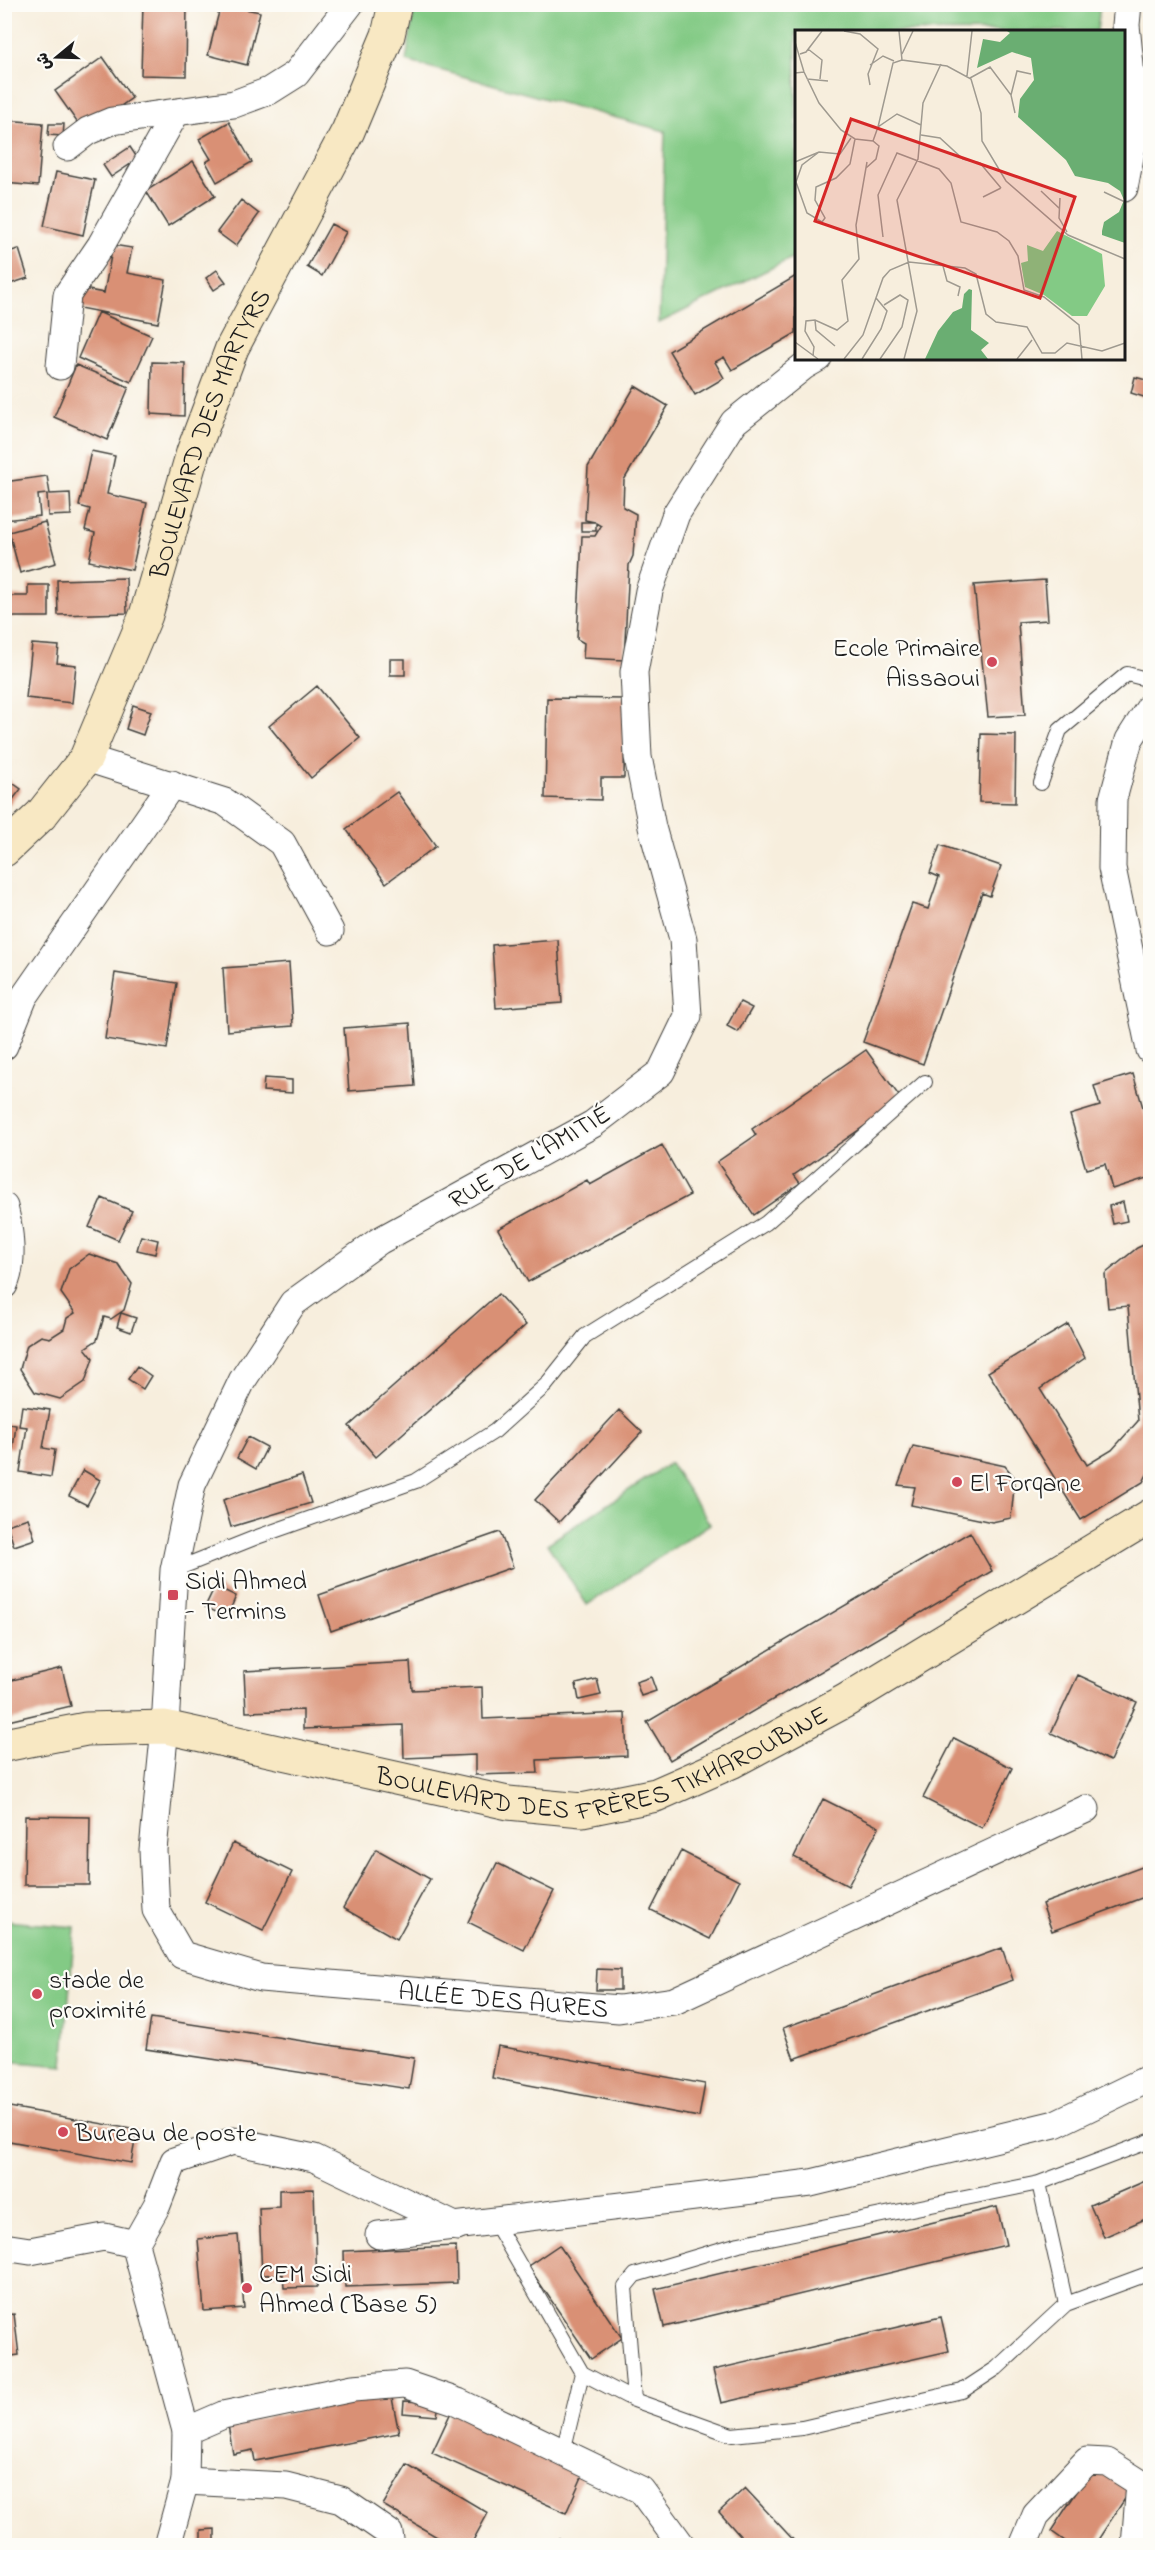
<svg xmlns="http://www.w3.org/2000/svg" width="1155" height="2550" font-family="'Indie Flower','Playpen Sans Arabic',sans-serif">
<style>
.green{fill:#83ca85;stroke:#507350;stroke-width:1.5}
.building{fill:#d99074}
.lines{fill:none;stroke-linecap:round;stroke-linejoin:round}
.lane-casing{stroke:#3d3c39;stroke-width:16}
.street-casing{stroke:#3d3c39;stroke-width:29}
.secondary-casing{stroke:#3d3c39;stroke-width:35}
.lane{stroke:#fff;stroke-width:14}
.street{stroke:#fff;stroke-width:27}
.secondary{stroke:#f8e8c3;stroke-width:33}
.poi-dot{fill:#d1495b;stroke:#fdfcf7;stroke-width:2}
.labels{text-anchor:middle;stroke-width:4.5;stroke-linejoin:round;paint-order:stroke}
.street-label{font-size:26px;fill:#1c1c1c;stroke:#fdfcf7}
.poi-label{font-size:26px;fill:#1c1c1c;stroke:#fdfcf7;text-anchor:start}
.inset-road{fill:none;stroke:#9f9a90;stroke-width:1.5}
.view{fill:#d62828;fill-opacity:0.15;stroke:#d62828;stroke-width:3}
.inset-edge{fill:none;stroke:#1c1c1c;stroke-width:3}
</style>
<rect width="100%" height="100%" fill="#fdfcf7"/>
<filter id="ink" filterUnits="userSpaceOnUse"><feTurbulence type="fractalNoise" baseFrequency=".0167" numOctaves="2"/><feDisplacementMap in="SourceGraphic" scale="12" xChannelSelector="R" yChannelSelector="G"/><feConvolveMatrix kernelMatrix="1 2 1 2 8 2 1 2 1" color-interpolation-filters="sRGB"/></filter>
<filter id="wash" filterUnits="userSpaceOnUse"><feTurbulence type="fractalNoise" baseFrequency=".008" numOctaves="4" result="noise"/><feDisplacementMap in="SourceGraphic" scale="24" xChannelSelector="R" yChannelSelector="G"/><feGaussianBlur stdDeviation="1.35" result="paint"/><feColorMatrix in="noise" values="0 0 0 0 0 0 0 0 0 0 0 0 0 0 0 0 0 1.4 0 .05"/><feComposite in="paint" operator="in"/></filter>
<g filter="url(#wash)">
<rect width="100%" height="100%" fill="#f7eedd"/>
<path class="green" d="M415 5V4L1100 5 1097 31 796 32V256L659 323 665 131 406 61Z
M670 1463 710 1524 587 1605 547 1544Z
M4 1921 75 1927 63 2066 5 2061Z"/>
<g id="blocks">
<path class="building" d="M143 4H187L186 76 141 75Z
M221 4 260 12 247 65 208 55Z
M103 57 132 98 84 132 55 91Z
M4 120 43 123 38 186 4 183Z
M229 122 252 162 217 182 206 162 211 159 199 139Z
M49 124H64L63 136 48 135Z
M130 147 138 159 111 177 103 165Z
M193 161 215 196 168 226 146 191Z
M56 172 95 180 83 235 44 226Z
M241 200 259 214 236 246 217 232Z
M331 224 346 232 322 276 307 267Z
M113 245 132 248 127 273 166 280 158 323 74 307 78 288 104 293Z
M19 249 28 278 4 286V253Z
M217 270 226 282 214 290 206 278Z
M796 276V333L732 370 724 357 715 362 724 378 695 395 669 351Z
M98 312 152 336 131 382 78 358Z
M152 362 185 363 184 416 151 414Z
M76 365 129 387 107 440 54 417Z
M1135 377 1150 381V399L1131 393Z
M635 386 668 406 624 480 623 507 636 514 633 556 629 565 624 660 583 658 584 643 577 639 582 536H595L601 526 596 523V531H581V522H595L585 520 588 467Z
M91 451 115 456 107 494 147 503 132 570 89 561 95 533 85 530 90 509 79 506Z
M47 476 50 494 70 493 71 515 48 516 47 494 38 495 40 516 4 520V482Z
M45 522 56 563 20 573 9 532Z
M126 578 127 613 58 615 57 580Z
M1045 580 1048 620 1018 622 1025 715 988 717 974 585Z
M28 585H49V617H7V596H28Z
M32 644 59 646 57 663 76 665 72 703 26 698Z
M390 659H405V675H390Z
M317 686 360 738 311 778 269 726Z
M547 698 625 699 624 778H601V800L545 798Z
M133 705 151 711 143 735 126 729Z
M981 734 1016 735 1015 803 979 802Z
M4 777 21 789 4 811Z
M397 792 436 846 386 883 346 829Z
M940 845 1001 866 990 896 982 893 923 1064 863 1042 912 904 928 909 939 877 930 873Z
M1150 858V883H1149L1145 859Z
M558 940 562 1003 496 1008 492 945Z
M289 963 293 1026 227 1031 223 968Z
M115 973 177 983 167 1049 105 1039Z
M740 1002 752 1008 738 1032 727 1026Z
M410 1023 415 1086 349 1091 344 1028Z
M866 1050 902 1100 794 1175 800 1183 754 1215 717 1162 756 1135 752 1129Z
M1133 1074 1150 1131V1177L1112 1189 1105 1164 1086 1169 1070 1115 1100 1106 1094 1086Z
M264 1078 292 1080V1093L263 1091Z
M662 1145 690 1195 528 1282 498 1229 587 1180 590 1185Z
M102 1198 132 1211 118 1240 89 1227Z
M1123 1202 1127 1221 1113 1224 1109 1206Z
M141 1236 158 1240 155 1254 137 1250Z
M1150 1242V1469L1143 1482 1081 1520 988 1372 1068 1324 1085 1358 1040 1389 1087 1465 1112 1450 1138 1421 1128 1306 1108 1308 1105 1274 1137 1248Z
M89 1254 118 1264 132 1284 124 1310 111 1319 104 1317 97 1340 85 1348 93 1358 85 1382 60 1399 35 1392 20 1369 27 1345 41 1336 50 1338 64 1329 67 1318 75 1313 61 1293 69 1269Z
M498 1294 526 1325 376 1457 349 1426Z
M121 1313 136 1318 131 1332 117 1327Z
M137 1366 151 1376 143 1389 128 1379Z
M22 1406 50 1410 43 1448 55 1450 51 1477 20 1472 27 1427 19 1426Z
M619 1410 642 1432 559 1522 535 1500Z
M4 1423 16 1425 13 1448 4 1447Z
M248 1437 267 1447 256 1469 237 1458Z
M913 1446 1005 1466 1015 1478 1011 1518 992 1522 911 1505 915 1487 898 1485Z
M83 1470 100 1480 87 1505 69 1496Z
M302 1475 311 1503 231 1527 223 1500Z
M28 1518 35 1539 14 1546 7 1525Z
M500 1532 513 1567 331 1631 319 1595Z
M970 1532 992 1571 670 1760 647 1722Z
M215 1586 236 1596 227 1617 205 1607Z
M410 1662 412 1690 482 1687 483 1719 625 1713 627 1756 537 1760 538 1773 475 1775V1755L404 1758 403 1725 303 1729V1710L246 1712 244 1671Z
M62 1668 71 1706 4 1722V1682Z
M1078 1675 1137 1702 1110 1761 1051 1733Z
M651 1677 656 1691 641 1696 636 1682Z
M597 1679 601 1695 579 1700 576 1684Z
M954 1738 1012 1768 982 1828 923 1798Z
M823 1799 879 1827 848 1886 794 1857Z
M25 1816 90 1817 89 1885H24Z
M233 1843 292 1872 263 1930 205 1902Z
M376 1849 430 1879 397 1939 343 1908Z
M681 1851 739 1881 710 1939 651 1910Z
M497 1863 554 1891 524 1950 468 1922Z
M1150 1864V1895L1052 1931 1042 1904Z
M1002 1948 1013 1980 794 2059 783 2028Z
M597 1969 620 1970V1990H596Z
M151 2018 414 2058 409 2089 146 2049Z
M498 2046 705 2084 699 2117 492 2078Z
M4 2106 137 2130 131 2163 4 2140Z
M1150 2179V2217L1104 2237 1090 2205Z
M314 2189 317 2287 284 2288 283 2274 262 2275 259 2208 279 2207V2190Z
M997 2207 1006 2245 664 2327 655 2289Z
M238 2235 244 2308 204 2311 198 2239Z
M559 2245 622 2338 591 2359 528 2266Z
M456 2246 457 2283 345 2287 344 2251Z
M14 2314 19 2355 4 2357V2315Z
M941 2317 949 2351 721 2403 713 2370Z
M391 2393 399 2433 255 2461 253 2450 233 2454 228 2425Z
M404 2401 439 2403 437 2416 403 2413Z
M453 2408 586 2468 566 2513 432 2453Z
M1095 2464 1132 2488 1094 2546H1072L1051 2531Z
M407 2465 488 2513 470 2546H452L383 2505Z
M745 2488 799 2546H749L719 2512Z
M215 2529V2544H201V2530Z
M559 2538 565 2546H550Z"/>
</g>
</g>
<g filter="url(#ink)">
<use href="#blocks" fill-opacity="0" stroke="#3d3c39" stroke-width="1.5"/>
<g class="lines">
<defs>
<path id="lane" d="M1041 783 1060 730 1127 674 1150 680
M174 1570 257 1537 416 1481 495 1431 546 1385 585 1336 766 1223 925 1082
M1039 2183 1066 2304
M495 2222 582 2373 634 2400 732 2435 802 2428 962 2391 997 2368 1066 2304 1150 2273
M634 2400 625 2287 635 2275 739 2244 1039 2183 1150 2141
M563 2452 582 2373"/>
<g id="street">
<path d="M67 147 88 131 112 121 234 104 269 91 296 74 350 4"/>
<path d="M1124 188 1136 126 1126 25 1128 4"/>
<path id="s1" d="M818 358 804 366 734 422 676 514 649 591 634 672 638 757 652 827 683 939 688 1016 661 1072 593 1124 379 1241 293 1303 242 1381 192 1485 174 1570 165 1727 153 1850 156 1910 182 1955 261 1978 619 2009 674 2001 1086 1809"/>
<path d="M60 366 67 295 101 245 175 114"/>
<path d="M1150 707 1129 740 1113 799 1112 868 1150 1050"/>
<path d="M86 758 225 802 282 843 330 931"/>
<path d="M4 1046 24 997 172 784"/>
<path d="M4 1207C10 1230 14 1263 4 1285"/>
<path d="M379 2235 811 2183 1055 2124 1150 2078"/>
<path d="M4 2247 30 2251 104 2237 135 2244"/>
<path d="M186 2431 223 2415 353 2388 405 2384 458 2402 641 2490 682 2546"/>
<path d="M185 2481 286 2486 341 2500 389 2533 391 2546"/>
<path d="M167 2546 185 2481 186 2431 135 2244 157 2205 174 2161 233 2141 314 2158 457 2227"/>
<path d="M1023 2546 1036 2515 1087 2461 1107 2462 1140 2483 1135 2546"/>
</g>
<g id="secondary">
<path id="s2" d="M4 850 41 815 86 758 146 615 193 452 232 348 348 131 388 35 395 4"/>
<path id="s3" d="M4 1745 86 1729 165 1727 508 1803 582 1810 656 1795 731 1762 845 1701 1150 1516"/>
</g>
</defs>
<use href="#lane" class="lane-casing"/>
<use href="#street" class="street-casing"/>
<use href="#secondary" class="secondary-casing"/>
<use href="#lane" class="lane"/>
<use href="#street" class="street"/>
<use href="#secondary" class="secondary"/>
</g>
</g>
<g class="poi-dot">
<circle cx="992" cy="662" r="6"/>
<circle cx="957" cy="1482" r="6"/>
<rect x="167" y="1589" width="12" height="12" rx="3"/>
<circle cx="37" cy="1994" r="6"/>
<circle cx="63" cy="2132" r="6"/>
<circle cx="247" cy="2288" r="6"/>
</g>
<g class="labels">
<g class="street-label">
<text dy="9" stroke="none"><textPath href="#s2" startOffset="471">BOULEVARD DES MARTYRS</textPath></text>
<text transform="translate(529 1156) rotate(-30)" y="9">RUE DE L'AMITIÉ</text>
<text dy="9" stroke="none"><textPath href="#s3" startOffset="616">BOULEVARD DES FRÈRES TIKHAROUBINE</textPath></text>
<text dy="9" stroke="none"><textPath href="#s1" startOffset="2240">ALLÉE DES AURES</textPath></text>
</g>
<g class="poi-label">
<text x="980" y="656" text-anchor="end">Ecole Primaire<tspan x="980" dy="30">Aissaoui</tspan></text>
<text x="969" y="1491">El Forqane</text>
<text x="185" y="1589">Sidi Ahmed<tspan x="185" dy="30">- Termins</tspan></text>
<text x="49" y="1988">stade de<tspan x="49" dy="30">proximité</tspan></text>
<text x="75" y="2141">Bureau de poste</text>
<text x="259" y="2282">CEM Sidi<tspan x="259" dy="30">Ahmed (Base 5)</tspan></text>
</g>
</g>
<g transform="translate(795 30)">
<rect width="330" height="330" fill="#f7eedd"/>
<path d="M262 201 307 224 310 256 292 286H277L249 265 230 257 226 233 233 231 232 215 248 221Z" fill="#83ca85"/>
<path d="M212 1H330V213L307 205V201L309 192 324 182 329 170 325 161 313 153 280 146 271 130 223 87 225 69 239 50 236 28 217 22 182 38 188 9 205 12 215 3ZM174 259 177 260 176 300 194 313 186 320 193 329H130L143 301 158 282 167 278 169 264Z" fill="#6aae72"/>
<path class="inset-road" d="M49 1 65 4 83 19 73 44 75 55M104 1 107 30 152 36 176 49 186 83 187 111 211 151 273 205 330 229M0 12 9 42M13 19 27 30 25 49M5 24 11 22 27 1M107 24 118 1M75 35 88 26 99 31M0 43 9 42 24 73 46 100 60 109 78 111 84 116 81 129 71 138M172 46 177 1M175 48 195 37 216 65 220 83M12 49 33 51M216 65 222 41 236 44M83 97 98 33 107 30M126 105 145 108 168 129 185 133 206 158M78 111 83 97 102 84 126 95M24 122 7 135 1 152 12 183 27 192 30 188 20 170 21 157 41 148 55 134 60 109M0 132 24 122 45 124 56 108M246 161 265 179M309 162 330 172M188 167 206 158M265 168 264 188 272 202M88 207 83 165 102 123 144 139 156 153 166 192 202 202 214 211 223 226 229 260 249 267 284 295 287 329M148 236 152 251 165 257 163 266M20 290 21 300 40 316M0 312 23 329M18 325 19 317 10 301 11 291 20 290 42 300 53 291 47 250 64 229 61 195 72 132M49 329 68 305 88 248 95 240 114 232 170 238 181 244 191 284 201 292 232 297 247 323H260L272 313 307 321 330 313M67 329 86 299 92 281 81 268M85 329 107 297 113 270 105 265 89 275M109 329 122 281 102 170 123 129 128 73 146 34M222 329 237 310"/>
<path class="view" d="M56 89 280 167 245 268 20 191Z"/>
<rect width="330" height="330" class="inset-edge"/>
</g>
<rect width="1155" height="2550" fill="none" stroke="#fdfcf7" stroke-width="24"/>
<g transform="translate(57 57) rotate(251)" stroke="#fdfcf7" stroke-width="4.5" paint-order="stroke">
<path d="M0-4.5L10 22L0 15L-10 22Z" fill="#1c1c1c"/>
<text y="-9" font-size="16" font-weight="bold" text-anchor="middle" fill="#1c1c1c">ش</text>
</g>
</svg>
